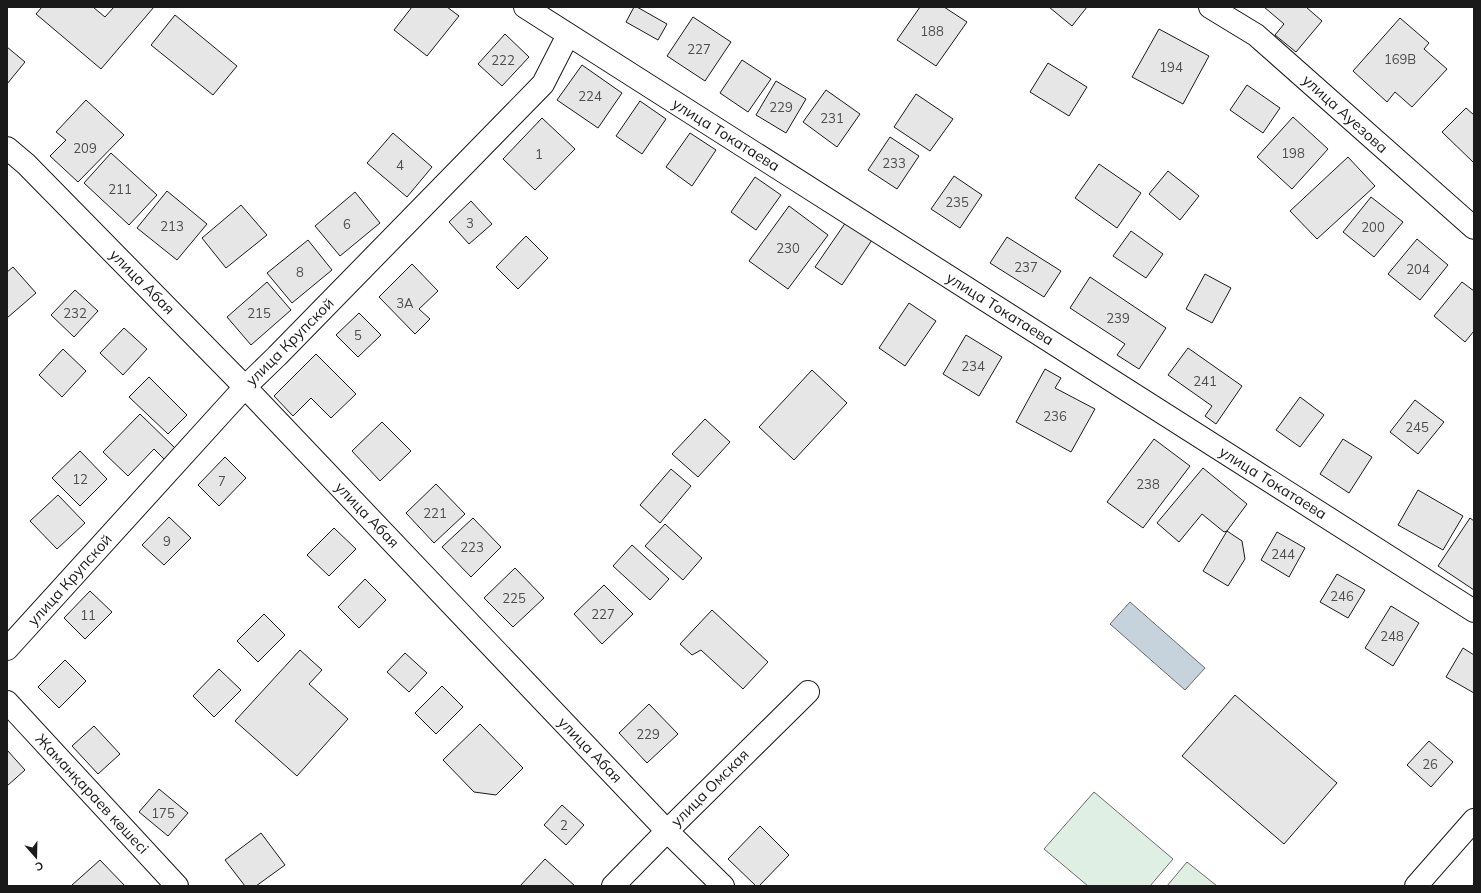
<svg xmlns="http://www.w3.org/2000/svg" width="1481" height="893" font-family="Mulish,sans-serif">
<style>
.green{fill:#e0efe3;stroke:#6a6a6a}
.water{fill:#c6d2dc;stroke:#6a6a6a}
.building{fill:#e6e6e6;stroke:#1a1a1a}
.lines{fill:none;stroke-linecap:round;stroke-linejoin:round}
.minor-casing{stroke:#1a1a1a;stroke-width:24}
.minor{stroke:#fff;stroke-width:22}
.labels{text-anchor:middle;stroke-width:3;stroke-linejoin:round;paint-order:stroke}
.number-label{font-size:13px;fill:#4d4d4d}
.street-label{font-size:15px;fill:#1a1a1a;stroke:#fff}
</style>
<rect width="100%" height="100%" fill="#fff"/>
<path class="green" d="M1094 792 1173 859 1150 886H1088L1044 849Z
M1187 862 1217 886H1167Z"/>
<path class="water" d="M1130 602 1205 668 1185 690 1110 624Z"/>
<path class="building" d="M42 7H93L105 17 114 7H154L101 69 36 14Z
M412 7H447L459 16 427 56 394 30Z
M634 7H637L667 24 658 40 626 22Z
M920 7H944L967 22 936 66 897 40Z
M1049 7H1087L1072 26Z
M1264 7H1306L1322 21 1296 52 1275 35 1284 24Z
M175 15 237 66 213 95 151 45Z
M693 17 731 42 705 81 667 56Z
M1400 18 1429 43 1424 49 1447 69 1412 107 1395 92 1387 102 1353 71Z
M1159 29 1209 56 1183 104 1132 77Z
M505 34 529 57 502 86 478 64Z
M7 47 25 62 7 84Z
M742 60 771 79 748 112 720 93Z
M1048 63 1087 87 1069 116 1030 92Z
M582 65 622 93 598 128 557 100Z
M776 81 806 99 786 133 756 115Z
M1247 85 1280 108 1263 133 1230 110Z
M826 90 860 114 837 147 803 122Z
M916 94 953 119 930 151 894 127Z
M86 100 124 135 78 182 50 156 66 140 56 132Z
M640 101 666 119 642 154 616 136Z
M1466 108 1474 115V163L1442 132Z
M1293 117 1328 149 1292 189 1257 157Z
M542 118 575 149 535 190 503 159Z
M393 133 432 167 407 197 367 163Z
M690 133 716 150 692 186 666 167Z
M890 137 919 156 897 189 868 170Z
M111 153 157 195 129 225 84 183Z
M1348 157 1375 186 1317 239 1290 211Z
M1099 164 1141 193 1117 228 1075 198Z
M1168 171 1199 196 1180 220 1149 194Z
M954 176 982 195 960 228 931 209Z
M755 177 781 195 756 230 731 212Z
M167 191 207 224 177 260 137 228Z
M355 192 380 223 340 256 315 226Z
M1371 197 1403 222 1374 257 1343 232Z
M471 201 492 224 469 244 449 222Z
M241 205 267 235 226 268 202 238Z
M789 206 828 235 788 289 749 261Z
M846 222 872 240 842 285 815 267Z
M1131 231 1163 254 1146 278 1113 256Z
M526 236 548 258 518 289 496 267Z
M1007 237 1061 271 1044 297 990 263Z
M1417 239 1448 265 1420 300 1388 274Z
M308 240 332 270 292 303 267 273Z
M412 264 438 291 419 309 430 319 415 334 379 297Z
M13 267 36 293 7 318V272Z
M1205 274 1231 288 1212 323 1186 309Z
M1090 277 1166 328 1139 369 1117 355 1125 344 1070 308Z
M267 282 291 310 251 345 227 317Z
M1462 282 1474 291V331L1465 342 1434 316Z
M75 290 98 311 74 337 51 315Z
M909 303 936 321 905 366 879 348Z
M359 313 381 335 358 357 336 335Z
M124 328 147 349 123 375 100 353Z
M966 335 1002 357 979 396 943 374Z
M1188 348 1242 386 1216 424 1205 416 1212 406 1168 375Z
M63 349 86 371 62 397 39 375Z
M316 354 356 394 331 418 311 398 293 416 274 396Z
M1045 369 1061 378 1055 388 1095 409 1071 452 1016 422Z
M812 370 847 403 794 460 759 427Z
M149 377 187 415 168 434 129 397Z
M1300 397 1324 415 1300 447 1276 430Z
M1415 400 1444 422 1418 454 1390 432Z
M140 414 175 448 164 459 154 449 128 476 103 452Z
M705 419 730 442 698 477 672 454Z
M382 422 411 451 380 481 352 451Z
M1154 439 1190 466 1143 528 1107 502Z
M1343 439 1372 457 1349 493 1320 474Z
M80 451 107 479 80 506 52 478Z
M225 457 246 478 219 506 198 485Z
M1203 468 1247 504 1227 531 1224 532 1202 514 1179 542 1157 523Z
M671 469 691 486 660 523 640 505Z
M436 484 465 514 434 543 406 513Z
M1418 490 1463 516 1443 550 1398 525Z
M58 495 85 523 57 549 30 521Z
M169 517 191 538 164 565 142 545Z
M473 518 501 547 471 577 442 547Z
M1470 518 1474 521V590L1438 566Z
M665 524 702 558 683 580 645 546Z
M334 528 356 549 329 576 307 555Z
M1227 531 1242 541 1245 559 1228 586 1203 571Z
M1277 532 1305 548 1289 577 1261 560Z
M632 545 669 579 650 600 613 566Z
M515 568 544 598 513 627 484 598Z
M1337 574 1365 590 1348 618 1320 602Z
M365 579 386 600 359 628 338 607Z
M604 585 633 614 602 644 574 614Z
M90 591 112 612 85 639 64 618Z
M1391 606 1419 623 1393 666 1365 648Z
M712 610 768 662 743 689 701 650 692 655 680 644Z
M264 614 285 635 258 662 237 641Z
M1463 648 1474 655V693L1446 677Z
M300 650 322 670 309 684 348 719 297 776 235 721Z
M405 653 427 673 409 692 387 672Z
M65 660 86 681 59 708 38 687Z
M219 669 241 690 214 717 193 696Z
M442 686 463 707 436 734 415 713Z
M1235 695 1337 783 1284 844 1182 756Z
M649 704 678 734 647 763 619 733Z
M480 724 523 768 496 795 474 792 443 760Z
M94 726 120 754 98 774 72 746Z
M1429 741 1453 762 1431 787 1407 765Z
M7 750 25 770 7 786Z
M159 789 188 813 168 836 139 812Z
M562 805 584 825 566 845 544 825Z
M760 826 789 855 759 886H756L728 859Z
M261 833 285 865 256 886H245L225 860Z
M545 859 575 886H520Z
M100 860 125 886H72V885Z"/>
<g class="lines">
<defs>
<path id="minor" d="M525 7 1474 611
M1210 7 1256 35 1474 228
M7 148 26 164 245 387 667 831 723 886
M7 649 245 387 277 356 543 84 568 35
M7 702 177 886
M613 886 667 831 808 692
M1416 886 1474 820"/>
</defs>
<use href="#minor" class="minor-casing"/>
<use href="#minor" class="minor"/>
</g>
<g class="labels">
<g class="number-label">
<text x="932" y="36">188</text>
<text x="699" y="54">227</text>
<text x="1400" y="64">169В</text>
<text x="503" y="65">222</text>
<text x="1171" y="72">194</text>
<text x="590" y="101">224</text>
<text x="781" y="112">229</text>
<text x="832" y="123">231</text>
<text x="85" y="153">209</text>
<text x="1293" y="158">198</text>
<text x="539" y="159">1</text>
<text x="894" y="168">233</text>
<text x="400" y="170">4</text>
<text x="120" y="194">211</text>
<text x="957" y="207">235</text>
<text x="470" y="228">3</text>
<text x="347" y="229">6</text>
<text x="172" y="231">213</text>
<text x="1373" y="232">200</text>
<text x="788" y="253">230</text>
<text x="1026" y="272">237</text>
<text x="1418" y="274">204</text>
<text x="300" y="277">8</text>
<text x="405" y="308">3А</text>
<text x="75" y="318">232</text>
<text x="259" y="318">215</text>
<text x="1118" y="323">239</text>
<text x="358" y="340">5</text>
<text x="973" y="371">234</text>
<text x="1205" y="386">241</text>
<text x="1055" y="421">236</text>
<text x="1417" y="432">245</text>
<text x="80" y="484">12</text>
<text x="222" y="486">7</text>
<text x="1148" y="489">238</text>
<text x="435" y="518">221</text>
<text x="167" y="546">9</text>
<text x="472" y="552">223</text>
<text x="1283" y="559">244</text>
<text x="1342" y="601">246</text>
<text x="514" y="603">225</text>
<text x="603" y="619">227</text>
<text x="88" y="620">11</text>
<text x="1392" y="641">248</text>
<text x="648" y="739">229</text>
<text x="1430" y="769">26</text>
<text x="163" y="818">175</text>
<text x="564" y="830">2</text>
</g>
<g class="street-label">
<text transform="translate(1345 114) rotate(42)" y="5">улица Ауезова</text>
<text transform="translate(726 135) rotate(32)" y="5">улица Токатаева</text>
<text transform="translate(142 282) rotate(45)" y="5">улица Абая</text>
<text transform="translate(1000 309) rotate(32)" y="5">улица Токатаева</text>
<text transform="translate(290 342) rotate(-45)" y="5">улица Крупской</text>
<text transform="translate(1273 483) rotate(32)" y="5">улица Токатаева</text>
<text transform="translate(367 515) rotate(46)" y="5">улица Абая</text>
<text transform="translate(70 580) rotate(-48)" y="5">улица Крупской</text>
<text transform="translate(590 750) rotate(46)" y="5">улица Абая</text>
<text transform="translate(710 788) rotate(-45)" y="5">улица Омская</text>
<text transform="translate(92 794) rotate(47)" y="5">Жаманқараев көшесі</text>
</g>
</g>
<rect width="1481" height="893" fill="none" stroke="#1a1a1a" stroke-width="16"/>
<g transform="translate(36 857) rotate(160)" stroke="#ffffff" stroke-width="3" paint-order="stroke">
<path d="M0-3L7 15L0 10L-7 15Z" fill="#1a1a1a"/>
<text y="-6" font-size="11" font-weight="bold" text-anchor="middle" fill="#1a1a1a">С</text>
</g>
</svg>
